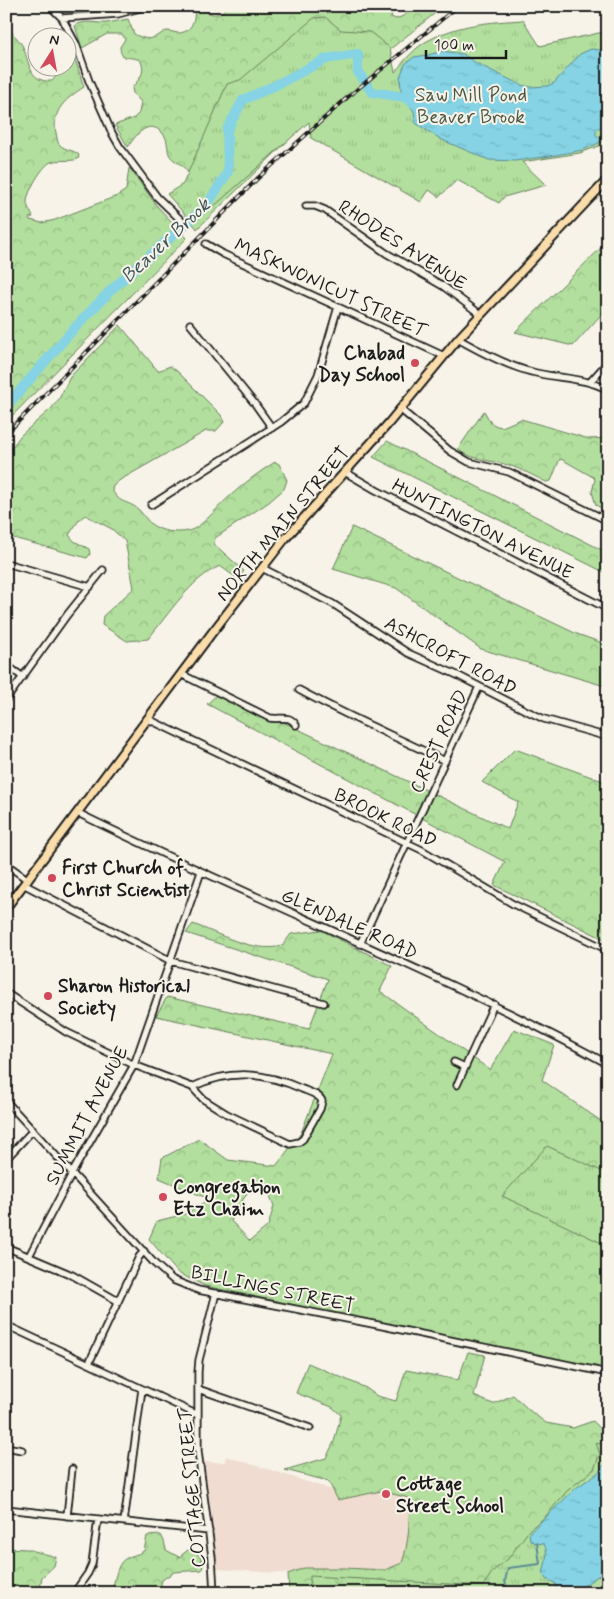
<svg xmlns="http://www.w3.org/2000/svg" width="614" height="1599" font-family="Mynerve,sans-serif">
<style>
.built{fill:#f0dcd0}
.forest{fill:url(#forest-crowns);stroke:#677e5c;fill-rule:evenodd}
.park{fill:url(#park-tufts);stroke:#677e5c}
.water{fill:url(#water-ripples);stroke:#5b8a94}
.lines{fill:none;stroke-linecap:round;stroke-linejoin:round}
.stream{stroke:#5b8a94;stroke-width:2}
.river{stroke:#85d3e4;stroke-width:10}
.minor-casing{stroke:#1c1c1c;stroke-width:9}
.major-casing{stroke:#1c1c1c;stroke-width:11}
.minor{stroke:#f7f3e8;stroke-width:5.5}
.major{stroke:#faddab;stroke-width:7}
.rail-casing{stroke:#1c1c1c;stroke-width:4}
.rail{stroke:#f7f3e8;stroke-width:2;stroke-dasharray:5.5;stroke-linecap:butt}
.poi-dot{fill:#d1495b;stroke:#f7f3e8;stroke-width:2}
.labels{text-anchor:middle;stroke-width:4;stroke-linejoin:round;paint-order:stroke}
.park-label{font-size:19px;fill:#495643;stroke:#f7f3e8}
.street-label{font-size:19px;fill:#1c1c1c;stroke:#f7f3e8}
.poi-label{font-size:19px;font-weight:bold;fill:#1c1c1c;stroke:#f7f3e8;text-anchor:start}
.water-label{font-size:20px;font-style:italic;fill:#3c5358;stroke:#f7f3e8}
</style>
<defs>
<pattern id="forest-crowns" width="20" height="18" patternUnits="userSpaceOnUse" patternTransform="scale(1.25)"><rect width="20" height="18" fill="#b2df9d"/><path d="M2 6a3 3 0 1 1 6 0M12 15a3 3 0 1 1 6 0" fill="none" stroke="#98bf87"/></pattern>
<pattern id="park-tufts" width="24" height="20" patternUnits="userSpaceOnUse" patternTransform="scale(1.25)"><rect width="24" height="20" fill="#b2df9d"/><path d="M3 7l-1-3M5 7V3M7 7l1-3M15 17l-1-3M17 17v-4M19 17l1-3" fill="none" stroke="#98bf87"/></pattern>
<pattern id="water-ripples" width="26" height="14" patternUnits="userSpaceOnUse" patternTransform="scale(1.25)"><rect width="26" height="14" fill="#85d3e4"/><path d="M2 4q2-2 4 0t4 0M15 11q2-2 4 0t4 0" fill="none" stroke="#72b5c3"/></pattern>
</defs>
<rect width="100%" height="100%" fill="#f7f3e8"/>
<filter id="ink" filterUnits="userSpaceOnUse"><feTurbulence type="fractalNoise" baseFrequency=".02" numOctaves="2"/><feDisplacementMap in="SourceGraphic" scale="10" xChannelSelector="R" yChannelSelector="G"/><feConvolveMatrix kernelMatrix="1 2 1 2 8 2 1 2 1" color-interpolation-filters="sRGB"/></filter>
<g filter="url(#ink)">
<path class="built" d="M361 1398 493 1571 309 1575 217 1569 204 1462H225L226 1456 333 1490Z"/>
<path class="forest" d="M6 6H10L7 26C11 33 18 38 22 45 30 61 28 83 52 81L64 68H68V62L72 50 84 87C67 98 51 110 56 133 57 137 57 141 59 144 65 151 73 149 79 155L78 159C69 162 59 159 51 162 42 166 27 192 27 202 27 207 31 212 33 217L29 218 30 220 42 223 55 220 117 196 126 190 129 168 131 170 157 206 187 238 6 422Z
M79 6H131C113 12 95 13 76 13Z
M194 6H205L207 11C215 18 222 12 229 6H394L391 17 396 19 403 16 417 6H444L344 86 197 229 180 207 190 177C184 162 173 163 169 154 167 148 168 140 164 135 150 117 136 134 128 147L115 125 134 118 139 113 141 102 133 93 132 88C135 84 139 80 141 76 144 70 143 60 137 59 127 56 121 61 120 47L125 39 122 34H107L82 48 75 26C84 19 97 24 107 23 114 22 121 20 128 19L134 34C142 38 149 41 157 36 161 35 163 31 167 31 171 31 175 33 179 33 193 32 196 17 194 6Z
M608 241V307L573 346 515 332Z
M120 325 158 371 170 366 177 371 221 415 224 422 216 431H206L120 480 113 486 112 490C120 505 128 500 139 510 145 516 149 525 158 528 165 532 180 533 188 531 202 528 218 506 229 497 243 484 259 472 275 462L279 464 287 480 284 489 269 502 215 538 214 544 244 571 238 579 220 566C191 578 168 615 148 639L127 641 102 625 103 616 134 588 125 541 112 529 85 515 79 520 69 535 74 541 89 549 90 554 87 558 6 536V455L21 435 51 409 59 399 70 377Z
M484 411 491 423 497 426 502 427 521 419 589 439 608 438V512L596 505 592 492 595 479 593 477 563 460 560 459 559 461 551 481 546 482C536 477 525 471 514 467 499 461 468 460 458 449Z
M387 441 608 553V574L373 457Z
M352 527 577 634 608 645V687L481 649 396 588 333 569Z
M220 692 508 829 518 802 482 782 515 749 608 783V941L494 885 505 862 207 704Z
M193 924C220 934 253 953 282 946L291 934 321 930 392 966 380 991 490 1070 514 1029 554 1045 542 1080 608 1126V1372L205 1286 178 1273 149 1239 157 1221 185 1214 209 1199 159 1178 162 1158 199 1139 228 1160 276 1166 301 1133 332 1054 156 1016 167 997 309 1029 328 979 186 933ZM253 1182 269 1193 274 1206 268 1226 250 1241 231 1221Z
M468 1352 485 1355 474 1396 493 1404 513 1395 529 1410 546 1423 573 1428 593 1421 600 1428 604 1453 584 1493 479 1593H289L288 1574 304 1568H344L385 1570 402 1563C409 1543 410 1519 409 1498L381 1491 338 1500 328 1481 285 1470 326 1458 334 1442 341 1415 332 1407 296 1393 308 1363 366 1388 377 1396 396 1401 406 1370 458 1380Z
M161 1535 164 1541 166 1550 179 1557 188 1550 194 1551 201 1557 203 1565 202 1570 174 1572 162 1580 159 1593H110C116 1583 115 1565 125 1559 131 1555 138 1555 144 1551L147 1536Z
M6 1548 27 1549 56 1557 54 1566 42 1577 39 1593H6Z"/>
<path class="park" d="M325 17 341 30 370 32 390 48 395 72C405 60 415 47 429 40 459 24 490 22 523 20L540 46 608 31V134L599 146 580 153 522 162 546 185 504 197 499 203 457 180 439 197 429 190 421 202 311 138 309 122 212 208 188 218 167 194 183 184 227 84 240 80 314 18Z
M547 1146 608 1174V1246L502 1196Z
M608 1432V1593H310V1576L483 1586 493 1571 508 1559 530 1529 545 1517 567 1491 594 1469 600 1454 596 1443 606 1445Z"/>
<path class="water" d="M606 48H608V64L606 68 608 69V124C602 126 595 128 596 135L601 139 599 143 583 150 550 156 515 161 489 160 442 140 417 124 415 122 414 111 405 100 401 90 400 77 405 64 414 57 428 55 442 51 463 54 474 62 521 85 530 87 547 86 554 83 580 54 591 49 600 50Z
M608 1452V1569L573 1593H557L555 1583 546 1579 543 1574C545 1564 549 1553 544 1544L536 1543 530 1540 529 1533 576 1488 599 1472 606 1462Z"/>
<g class="lines">
<path class="stream" d="M508 1593 505 1581 508 1568 540 1564 537 1543"/>
<path class="river" d="M367 85 372 92 404 97 415 104
M6 407 69 334 112 289 207 205 228 172 227 130 243 100 276 85 326 59 358 54V72L363 79"/>
<defs>
<path id="minor" d="M50 6 62 18 76 44 89 81 112 133 120 147 157 197 184 223
M62 18 118 14 147 6
M306 206H315L325 210 386 253 443 286 480 314
M206 244 223 254 444 356
M190 324 255 404 272 428
M458 339C481 352 507 366 532 372 558 379 584 377 608 390
M590 382 608 362
M400 409 450 451 469 462 509 472 608 521
M345 472 376 490 608 609
M151 505 281 422 304 403 318 375 338 307
M6 563 90 587
M262 568 333 604 408 653 457 675 525 710 544 719 608 737
M6 665 23 677
M181 674 270 718C281 720 289 714 296 725
M299 690C347 716 396 737 445 761
M6 700 67 615 103 570
M148 719 422 850 513 904 608 950
M78 813C253 900 436 970 608 1064
M6 864 28 880
M25 885 171 961 324 1003
M360 944 479 687
M6 993 66 1032 134 1065 192 1087 203 1099 227 1114 290 1144 299 1142 303 1139 320 1109 322 1101C319 1094 309 1092 302 1089 265 1072 230 1069 192 1087
M454 1062 465 1067
M457 1085 494 1004
M6 1101 155 1264 173 1280 198 1290 378 1325 608 1373
M6 1159 33 1130
M6 1247 72 1275 118 1301
M29 1256 75 1168 134 1065 201 872
M6 1325 198 1415
M89 1363 139 1257 144 1251
M198 1389 310 1428
M6 1447 22 1450
M6 1509 209 1531
M67 1516 72 1469
M124 1522 142 1389
M74 1593 88 1573 92 1564 98 1519
M214 1593 212 1557 198 1451V1372L199 1360 216 1293"/>
<path id="major" d="M6 908 211 634 284 540 388 424 458 339 608 179"/>
</defs>
<use href="#minor" class="minor-casing"/>
<use href="#major" class="major-casing"/>
<use href="#minor" class="minor"/>
<use href="#major" class="major"/>
<defs>
<path id="rail" d="M6 434 258 178 349 96 458 6"/>
</defs>
<use href="#rail" class="rail-casing"/>
<use href="#rail" class="rail"/>
</g>
</g>
<g class="poi-dot">
<circle cx="415" cy="363" r="5"/>
<circle cx="52" cy="878" r="5"/>
<circle cx="48" cy="996" r="5"/>
<circle cx="163" cy="1197" r="5"/>
<circle cx="386" cy="1494" r="5"/>
</g>
<g class="labels">
<g class="park-label">
<text x="471" y="101">Saw Mill Pond<tspan x="471" dy="22">Beaver Brook</tspan></text>
</g>
<g class="street-label">
<text transform="translate(403 244) rotate(33)" y="7">RHODES AVENUE</text>
<text transform="translate(331 287) rotate(25)" y="7">MASKWONICUT STREET</text>
<text transform="translate(282 523) rotate(-50)" y="7">NORTH MAIN STREET</text>
<text transform="translate(483 528) rotate(27)" y="7">HUNTINGTON AVENUE</text>
<text transform="translate(451 655) rotate(28)" y="7">ASHCROFT ROAD</text>
<text transform="translate(438 741) rotate(-65)" y="7">CREST ROAD</text>
<text transform="translate(386 817) rotate(26)" y="7">BROOK ROAD</text>
<text transform="translate(350 923) rotate(24)" y="7">GLENDALE ROAD</text>
<text transform="translate(86 1115) rotate(-62)" y="7">SUMMIT AVENUE</text>
<text transform="translate(273 1288) rotate(12)" y="7">BILLINGS STREET</text>
<text transform="translate(191 1488) rotate(-95)" y="7">COTTAGE STREET</text>
</g>
<g class="poi-label">
<text x="405" y="359" text-anchor="end">Chabad<tspan x="405" dy="22">Day School</tspan></text>
<text x="62" y="874">First Church of<tspan x="62" dy="22">Christ Scientist</tspan></text>
<text x="58" y="992">Sharon Historical<tspan x="58" dy="22">Society</tspan></text>
<text x="173" y="1193">Congregation<tspan x="173" dy="22">Etz Chaim</tspan></text>
<text x="396" y="1490">Cottage<tspan x="396" dy="22">Street School</tspan></text>
</g>
<g class="water-label">
<text transform="translate(165 240) rotate(-43)" y="7">Beaver Brook</text>
</g>
</g>
<rect width="614" height="1599" fill="none" stroke="#f7f3e8" stroke-width="25"/>
<rect x="12" y="12" width="589" height="1574" fill="none" stroke="#1c1c1c" stroke-width="2" filter="url(#ink)"/>
<g transform="translate(52 52) rotate(11)"><circle r="24" fill="#f7f3e8" stroke="#9f9d96"/>
<path d="M0-4L9 19L0 12L-9 19Z" fill="#d1495b"/>
<text y="-8" font-size="14" font-weight="bold" text-anchor="middle" fill="#1c1c1c">N</text>
</g>
<path d="M426 50v8h80v-8" fill="none" stroke="#1c1c1c" stroke-width="2.5"/>
<text x="434" y="50" font-size="15" fill="#1c1c1c" stroke="#f7f3e8" stroke-width="4" paint-order="stroke">100 m</text>
</svg>
